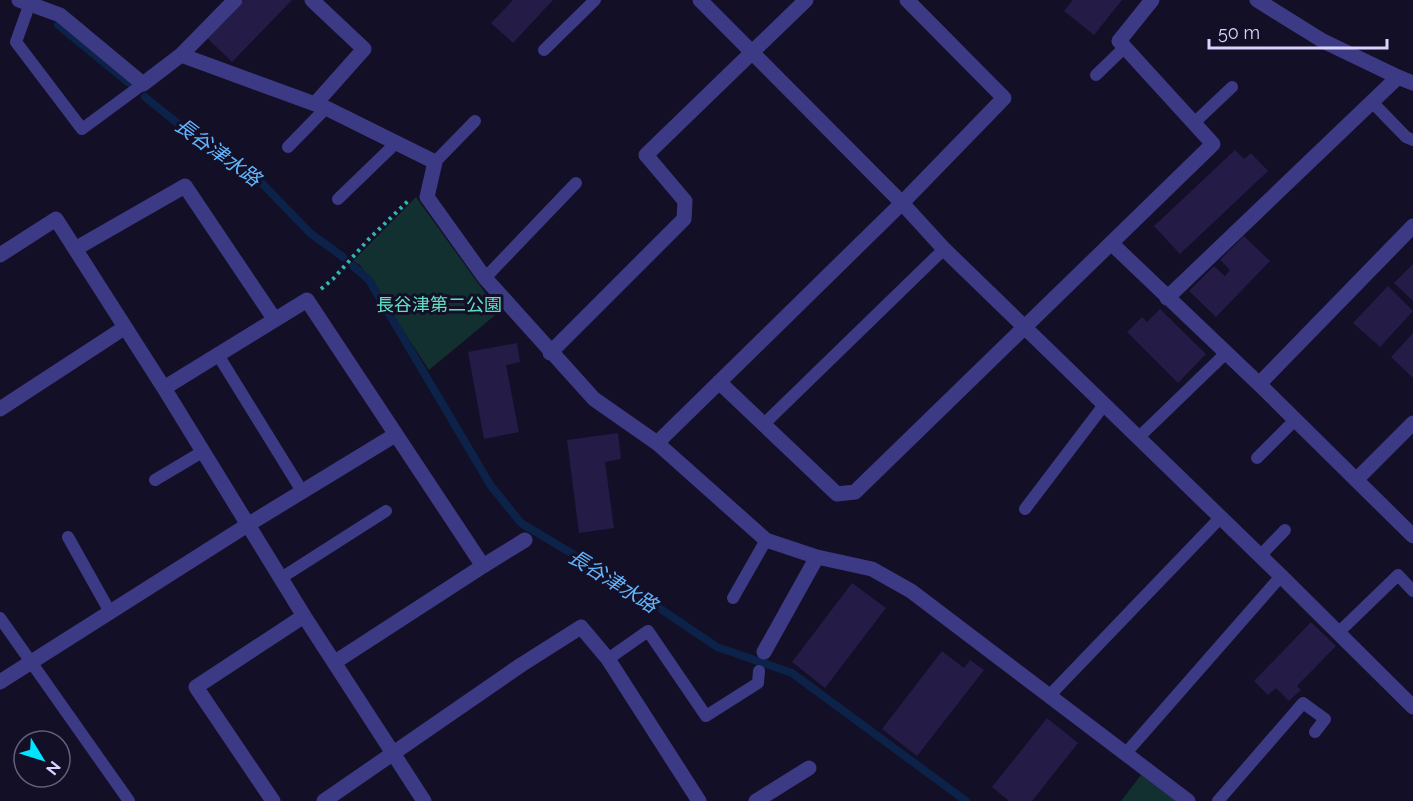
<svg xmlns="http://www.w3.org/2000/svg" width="1413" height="801" font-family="Raleway,'Noto Sans JP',sans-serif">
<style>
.green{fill:#12302f}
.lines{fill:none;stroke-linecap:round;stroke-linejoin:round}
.stream{stroke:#0c2248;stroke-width:8}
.building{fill:#241b47}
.path{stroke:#2fb8b0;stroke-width:4;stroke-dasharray:3 4.5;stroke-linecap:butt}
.service{stroke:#3d3a85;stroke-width:12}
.minor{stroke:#3d3a85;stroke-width:15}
.labels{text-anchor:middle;stroke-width:6;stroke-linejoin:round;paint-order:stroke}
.park-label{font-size:18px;fill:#5fe0c0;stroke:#130f26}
.water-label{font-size:20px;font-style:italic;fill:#62b6ff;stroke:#130f26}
</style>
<rect width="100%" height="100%" fill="#130f26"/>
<path class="green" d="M416 197 499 312 429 370 360 265 353 261Z
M1141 775 1176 801H1121Z"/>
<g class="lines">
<path class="stream" d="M58 25 129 83
M145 97 202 143 254 175 310 233 343 257
M353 266 369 280 491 486 521 523 631 589 717 647 792 673 966 801"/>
</g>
<path class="building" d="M244 0H292L232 62 207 38Z
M513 0H553L513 43 491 23Z
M1073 0H1122L1094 35 1064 11Z
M1235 150 1244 159 1251 153 1268 171 1180 254 1154 226Z
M1244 236 1270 261 1216 317 1189 291 1214 266 1225 276 1230 270 1220 260Z
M1413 264V301L1394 283Z
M1388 286 1413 311 1380 347 1353 323Z
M1160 309 1206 354 1178 383 1127 332 1142 317 1147 322Z
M1413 333V378L1391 357Z
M517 343 520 362 506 365 519 432 484 439 468 352Z
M618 433 621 459 605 462 614 528 579 533 567 440Z
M852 583 886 608 825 688 792 662Z
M1311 622 1336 646 1297 686 1301 690 1289 701 1276 688 1268 695 1254 681Z
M942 651 964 668 970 660 984 670 917 756 882 729Z
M1047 718 1078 743 1032 801H1009L992 787Z"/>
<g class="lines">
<path class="path" d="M321 289 333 279 368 240 409 200"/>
<path class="service" d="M30 3 16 42 82 129 143 84
M544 50 595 0
M1096 75 1125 47
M1372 102 1406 137 1413 140
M1194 123 1232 87
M288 147 326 108
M435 162 475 121
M338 199 397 142
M485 278 576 183
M218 355 302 491
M764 424 944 249
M1138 438 1226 353
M1257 458 1295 420
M155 480 202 452
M1025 509 1104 405
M68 537 110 612
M1260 556 1285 530
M281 578 386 511
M733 598 766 540
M0 618 129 801
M1338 633 1398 575 1413 591
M608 659 648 631 706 716 758 683 759 671
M1049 696 1220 518
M1126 753 1281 576
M1218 801 1303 703 1325 719 1315 732"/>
<path class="minor" d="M19 0 60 15 143 84 181 55 235 0
M312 0 364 49 315 104
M700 0 902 203 944 249 1281 576 1413 707
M1257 0 1323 41 1398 77
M181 55 326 108 435 162 427 197 485 278 594 399 657 443 766 540 817 557 872 569 911 591 1188 801
M1111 243 1259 384 1413 536
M75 249 185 186 275 320
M0 255 56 219 164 388 304 616 424 801
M1167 298 1398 77 1413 83
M550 353 684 219 685 201 646 155 806 0
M719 382 837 494 855 492 1213 144 1119 41 1152 0
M1259 384 1413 226
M164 388 307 300 483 566 335 662
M0 409 124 328
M657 443 902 203 1004 98 907 0
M1356 480 1413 423
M483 566 525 540
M764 652 817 557
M0 682 249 524 395 435
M273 801 196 687 304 616
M324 801 521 665 581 627 608 659 699 801
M756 801 809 768"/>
</g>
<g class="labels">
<g class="park-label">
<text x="439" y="311">長谷津第二公園</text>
</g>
<g class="water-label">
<text transform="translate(218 152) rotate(36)" y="7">長谷津水路</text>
<text transform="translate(613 581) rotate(32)" y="7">長谷津水路</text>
</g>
</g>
<g transform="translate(42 759) rotate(128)"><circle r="28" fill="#130f26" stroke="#625e7d" stroke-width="1.5"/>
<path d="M0-4.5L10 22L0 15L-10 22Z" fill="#00e5ff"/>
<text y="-9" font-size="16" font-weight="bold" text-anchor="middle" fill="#d9d4ff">N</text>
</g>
<path d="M1209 39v9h178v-9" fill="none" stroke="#d9d4ff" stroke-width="3"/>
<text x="1218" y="39" font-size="18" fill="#d9d4ff" stroke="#130f26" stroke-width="4.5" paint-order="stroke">50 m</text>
</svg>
